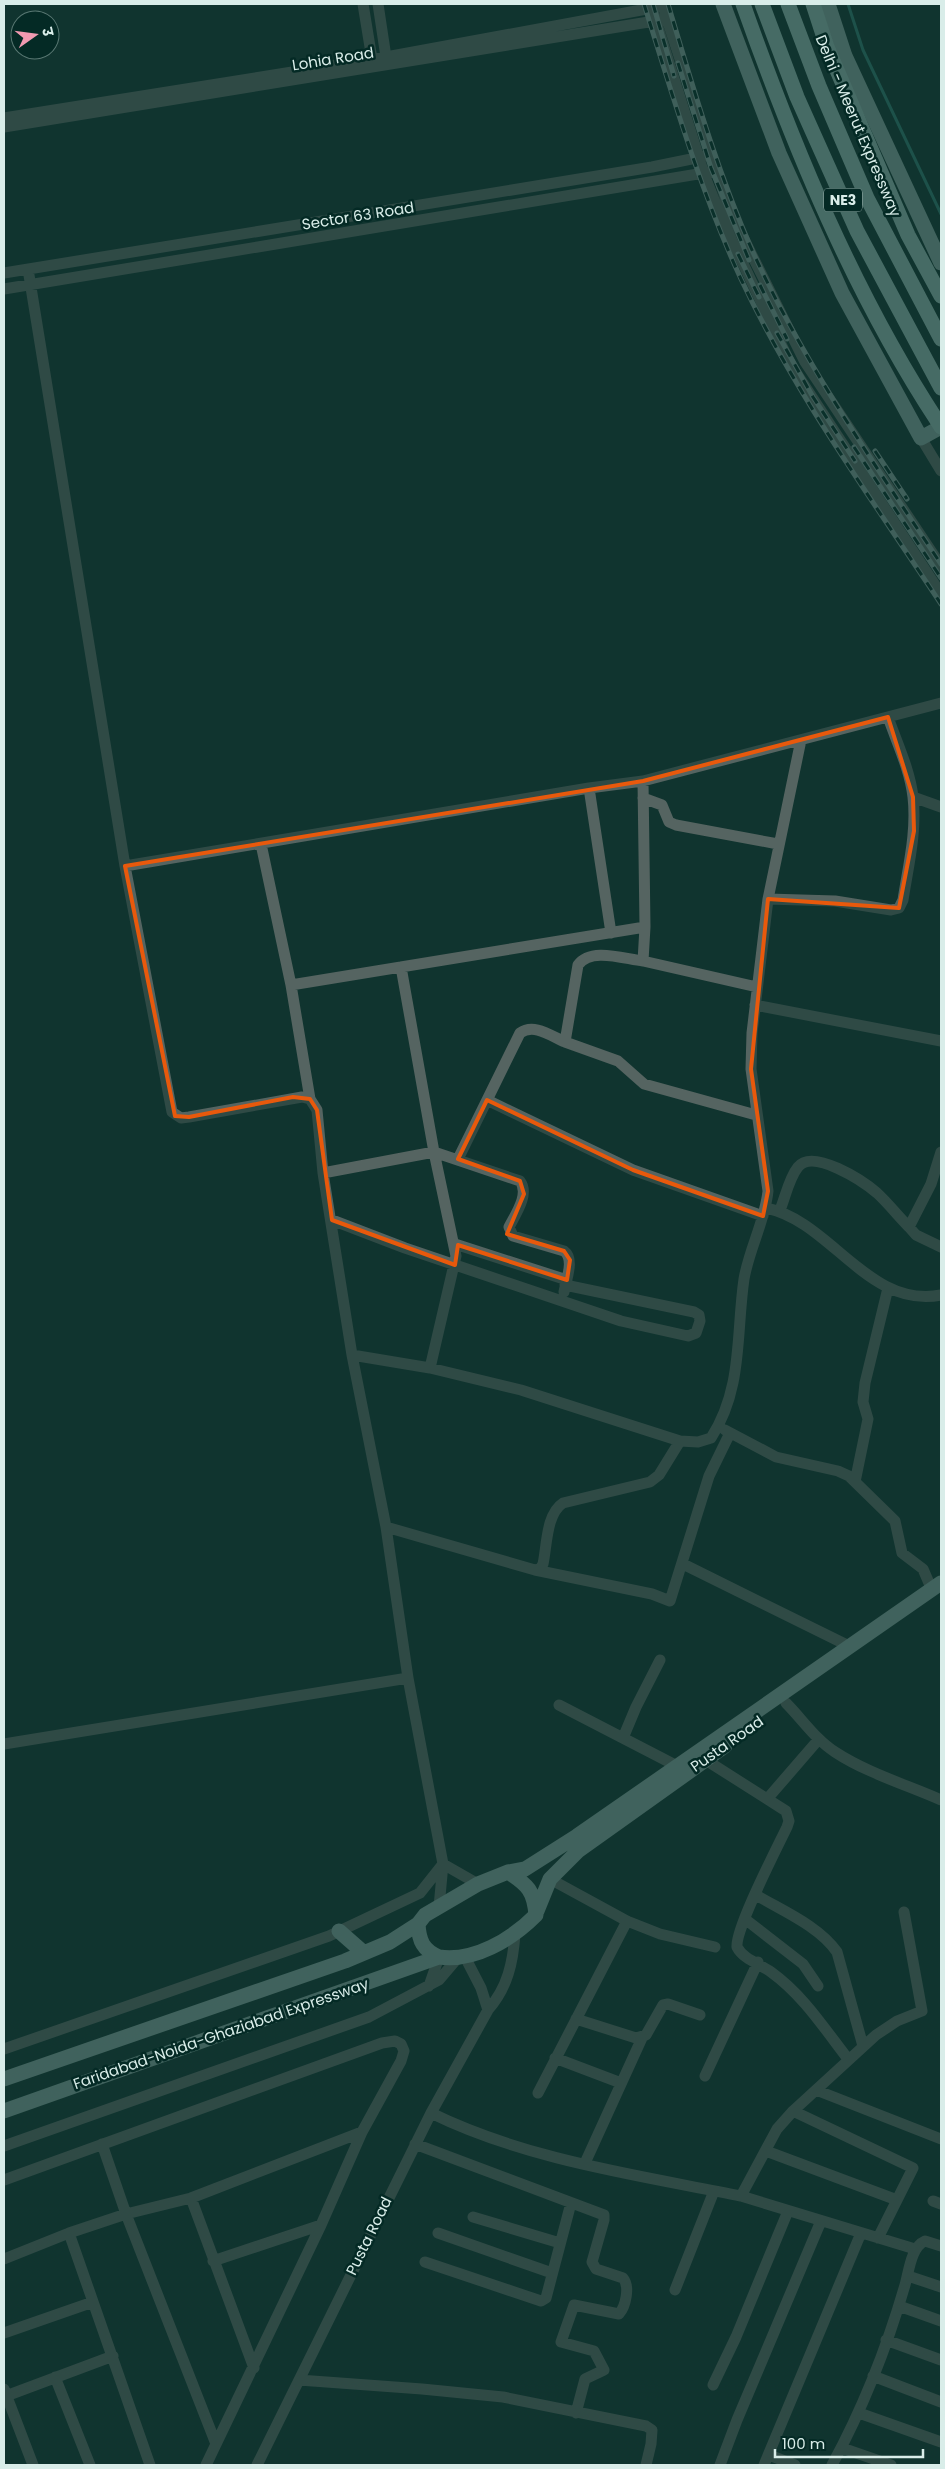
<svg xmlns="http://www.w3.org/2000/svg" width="945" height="2469" font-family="Poppins,'Noto Sans Devanagari',sans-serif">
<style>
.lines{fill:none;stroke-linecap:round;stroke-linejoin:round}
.stream{stroke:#2d746a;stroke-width:3}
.minor{stroke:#556461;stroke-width:11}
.major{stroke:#7a9994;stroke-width:15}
.highway{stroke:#88aea7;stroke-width:15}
.rail-casing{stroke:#78938f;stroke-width:5}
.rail{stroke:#042a25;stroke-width:3;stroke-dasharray:9;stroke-linecap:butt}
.highway-bridge{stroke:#88aea7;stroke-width:15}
.marked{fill:none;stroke:#e8590c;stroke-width:4;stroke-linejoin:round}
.labels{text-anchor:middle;stroke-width:5;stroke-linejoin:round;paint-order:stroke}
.shield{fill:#042a25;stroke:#99b2ae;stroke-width:1}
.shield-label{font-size:14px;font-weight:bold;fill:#d9ede9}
.street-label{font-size:15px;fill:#d9ede9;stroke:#042a25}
</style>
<rect width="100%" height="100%" fill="#10342f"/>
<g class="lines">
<path class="stream" d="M848 4 863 50 941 214"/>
<path class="minor" d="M363 4 372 59
M378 4 386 57
M665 13 729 209 805 362 941 566
M654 15 704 174 721 217 791 365 941 594
M4 118 386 57 663 6
M4 127 667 19
M28 269 125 866 172 1112 181 1118 189 1117 302 1097 310 1099 317 1110 323 1173 352 1355 386 1527 408 1678 443 1864 439 1907
M4 273 652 167 711 155
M4 289 716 171
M921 438 941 471
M589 788 611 933
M913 797 941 807
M643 798 662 805 669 822 676 825 778 844
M261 844 291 985 310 1099
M125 866 589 788 643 781 941 703
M768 899 835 901 891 910 899 908 903 900C908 867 917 832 913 797 910 770 897 743 888 717
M643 961 757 987
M401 967 434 1152 456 1256 430 1368
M291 985 645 927
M755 1005 941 1041
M565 1042 618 1061 644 1084 756 1115
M487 1100 633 1170 763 1216
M941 1152 931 1184 909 1227 916 1235 941 1247
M458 1159 520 1033C534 1023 551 1036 565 1042L578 965C591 947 624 959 643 961L645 927 643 781
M323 1173 434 1152 520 1181C530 1194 515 1215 509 1227L513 1236 564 1251C575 1259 566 1280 564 1292
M766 1208C831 1221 868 1309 941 1295
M780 1210C785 1198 789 1178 798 1167 813 1148 863 1181 877 1193 888 1203 898 1216 909 1227
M332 1220 405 1248 621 1321 688 1336 696 1333 700 1321 699 1315 694 1312 565 1285
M455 1244 567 1280
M352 1355 430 1368 521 1390 680 1441 698 1442 711 1438C743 1389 736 1334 744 1279 749 1249 765 1221 768 1191L751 1069 752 1033 768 899 801 740
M725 1430 776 1457 838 1471 849 1476 895 1521 902 1553 923 1569 932 1590
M855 1482 868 1419 863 1402 865 1383 888 1288
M386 1527 535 1570 540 1569 543 1564C547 1546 546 1514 563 1503L650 1482 659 1475 680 1441
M683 1564 851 1647
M535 1570 652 1594 670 1601 709 1476 730 1433
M786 1703C802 1719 816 1740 835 1752 867 1773 907 1785 941 1800
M559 1705 677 1766
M623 1738 636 1707 660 1660
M4 1744 408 1678
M701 1757 786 1811 789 1821 787 1827C777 1848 735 1929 737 1947 743 1959 760 1964 771 1972 803 1995 824 2028 848 2059
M768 1798 819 1739
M443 1864 478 1884
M550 1879 627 1921 660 1934 715 1947
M756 1895C783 1911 819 1926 837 1952L863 2046
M904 1912 922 2011 897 2021 876 2035 793 2111 777 2129 741 2196 915 2249
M745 1919 803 1964 818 1986
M465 1957 481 1988 488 2010
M429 1986 439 1957
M576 2019 636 2038 646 2035 663 2005 668 2004 700 2015
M4 2049 329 1936 420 1893 443 1864
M555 2058 621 2083
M705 2076 758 1962
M816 2090 941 2139
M538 2093 627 1921
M793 2111 913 2168 878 2238
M431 2113C527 2160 637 2175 741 2196
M102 2144 126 2214 216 2444
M415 2144 604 2215V2220L592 2262 596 2269 623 2278C630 2286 626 2306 619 2314L574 2305 561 2342 594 2351 604 2370 585 2379 576 2413
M4 2146 369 2017 439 1980 456 1960
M766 2151 897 2200
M585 2163 642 2038
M4 2180 382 2043 395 2041 401 2044 404 2051 401 2061 362 2132 321 2225 206 2465
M191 2198 254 2368
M933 2201 941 2204
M473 2217 560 2243
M69 2233 126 2214 191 2198 362 2132
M438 2233 552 2273
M4 2259 69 2233 150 2465
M213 2261 321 2225
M425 2262 541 2301 546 2298 571 2203
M908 2276 941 2287
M675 2290 714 2191
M899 2306 941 2321
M4 2333 93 2302
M886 2340 941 2360
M873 2376 941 2402
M55 2377 90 2465
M299 2380 422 2389 503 2397 646 2426 652 2430 651 2444 646 2465
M713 2385 736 2337 788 2211
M4 2389 33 2465
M6 2396 113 2356
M859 2413 941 2442
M842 2448 891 2465
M769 2455 795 2465
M257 2465 431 2113 488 2010C508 1987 513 1962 515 1934
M720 2465 737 2420 821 2221
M764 2465 861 2233
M832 2465C863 2408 887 2347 905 2285 909 2271 911 2247 925 2241L941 2246"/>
<path class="major" d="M723 4 779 153 842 293 921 438 941 427
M828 4 845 56 941 263
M537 1911 550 1879 578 1851 725 1746
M339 1931 364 1953
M439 1957C423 1950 419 1941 418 1924L425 1915 478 1884 508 1872 525 1869 577 1836 941 1583
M4 2079 345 1961 390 1942 418 1924
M4 2111 439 1957C474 1962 511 1940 536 1915 534 1891 528 1885 508 1872"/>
<path class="highway" d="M743 4C794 148 854 294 938 422
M762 4 797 97 857 231 941 388
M788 4 819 86 867 198 941 339
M813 4 827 47 908 235 941 296"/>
<defs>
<path id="rail" d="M644 4C673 97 700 190 741 279 795 394 871 498 941 604
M653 4 674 76
M668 4C693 87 717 171 752 250 803 362 873 462 941 564
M678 63 711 168 749 260
M738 254 759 297
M760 285 787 339
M777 333 813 397 855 461
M854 447 941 578
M875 451 907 499"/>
</defs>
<use href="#rail" class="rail-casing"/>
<use href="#rail" class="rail"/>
<path class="highway-bridge" d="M938 422 941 427"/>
</g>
<path d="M0 0H945V2469H0ZM888 717 913 797 914 831 899 908 768 899 751 1069 768 1191 763 1216 633 1170 487 1100 458 1159 520 1181 524 1194 507 1234 564 1251 570 1260 567 1280 458 1245 455 1265 332 1220 317 1110 310 1099 293 1097 189 1117 175 1116 125 866 643 781Z" fill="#10342f" fill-opacity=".55" fill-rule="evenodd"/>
<path class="marked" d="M888 717 913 797 914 831 899 908 768 899 751 1069 768 1191 763 1216 633 1170 487 1100 458 1159 520 1181 524 1194 507 1234 564 1251 570 1260 567 1280 458 1245 455 1265 332 1220 317 1110 310 1099 293 1097 189 1117 175 1116 125 866 643 781Z"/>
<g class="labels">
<rect class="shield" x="824" y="188.5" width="38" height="23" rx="4"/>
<g class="shield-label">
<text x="843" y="205">NE3</text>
</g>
<g class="street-label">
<text transform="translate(333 59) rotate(-9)" y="5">Lohia Road</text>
<text transform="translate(858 126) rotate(67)" y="5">Delhi - Meerut Expressway</text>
<text transform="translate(358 216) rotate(-9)" y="5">Sector 63 Road</text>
<text transform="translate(727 1744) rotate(-35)" y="5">Pusta Road</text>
<text transform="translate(221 2034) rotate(-19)" y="5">Faridabad-Noida-Ghaziabad Expressway</text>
<text transform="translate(369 2236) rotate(-64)" y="5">Pusta Road</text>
</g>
</g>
<rect width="945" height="2469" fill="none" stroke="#d9ede9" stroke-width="10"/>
<g transform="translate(35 35) rotate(76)"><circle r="24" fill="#042a25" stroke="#597873"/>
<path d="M0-4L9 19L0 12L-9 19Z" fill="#f19ab1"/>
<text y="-8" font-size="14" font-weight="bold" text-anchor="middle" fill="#d9ede9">उ</text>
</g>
<path d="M775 2449v8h148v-8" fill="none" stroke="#d9ede9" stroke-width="2.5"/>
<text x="782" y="2449" font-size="15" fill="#d9ede9" stroke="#042a25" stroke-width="4" paint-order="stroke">100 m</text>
</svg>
